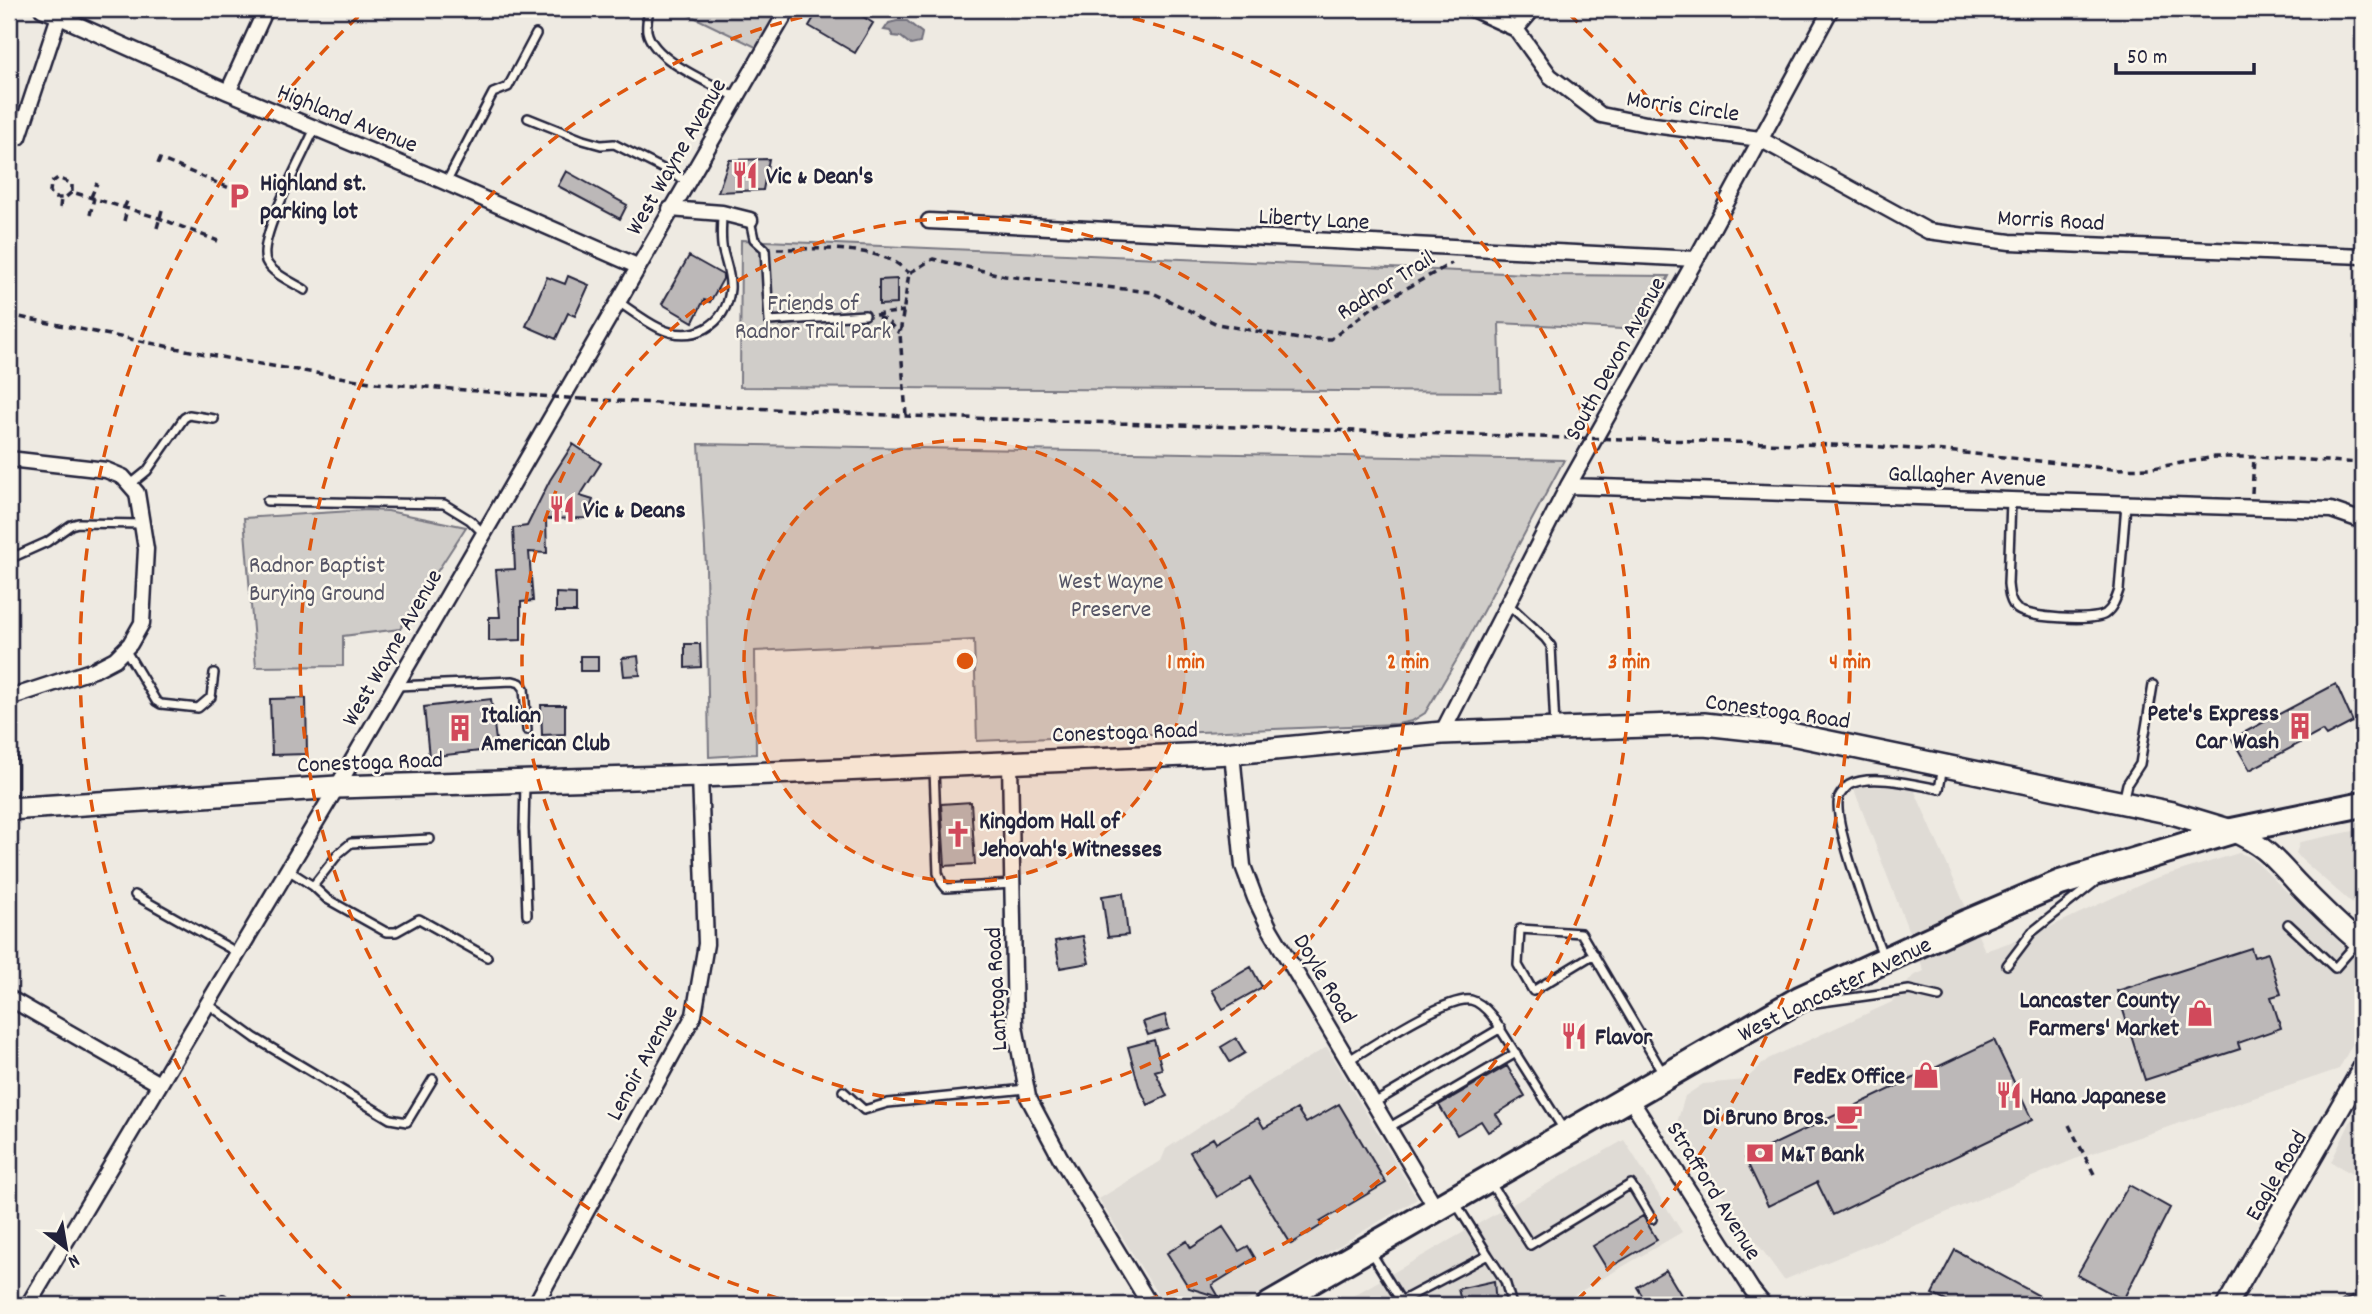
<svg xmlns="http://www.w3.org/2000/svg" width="2372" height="1314" font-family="Dekko,sans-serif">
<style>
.built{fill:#dfdbd5}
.green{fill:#d0cdc9;stroke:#797882;stroke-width:2}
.water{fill:#a6a3a7;stroke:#716f7c;stroke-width:2}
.building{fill:#bcb8b8;stroke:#22223b;stroke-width:2}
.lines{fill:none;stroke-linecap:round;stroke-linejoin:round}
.service-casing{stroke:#22223b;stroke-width:12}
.minor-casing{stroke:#22223b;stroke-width:19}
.tertiary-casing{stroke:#22223b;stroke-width:24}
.secondary-casing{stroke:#22223b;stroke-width:26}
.trunk-casing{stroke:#22223b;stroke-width:30}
.path{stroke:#22223b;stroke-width:3.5;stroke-dasharray:7 5;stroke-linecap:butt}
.service{stroke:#fbf7ec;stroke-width:7}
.minor{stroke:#fbf7ec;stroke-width:14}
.tertiary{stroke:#fbf7ec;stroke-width:19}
.secondary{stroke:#fbf7ec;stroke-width:21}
.trunk{stroke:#fbf7ec;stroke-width:24}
.path-bridge{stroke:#22223b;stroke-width:3.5;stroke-dasharray:7 5;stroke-linecap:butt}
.ring{fill:none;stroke:#de560e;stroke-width:3.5;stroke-dasharray:12 9}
.labels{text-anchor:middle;stroke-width:5;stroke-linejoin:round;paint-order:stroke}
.street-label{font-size:24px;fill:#22223b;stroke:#fbf7ec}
.poi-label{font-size:24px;font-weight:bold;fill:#22223b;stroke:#fbf7ec;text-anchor:start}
.park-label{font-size:24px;fill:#565566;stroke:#fbf7ec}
.centre{fill:#de560e;stroke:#fbf7ec;stroke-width:3.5}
.ring-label{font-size:21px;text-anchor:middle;font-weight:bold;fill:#de560e;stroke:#fbf7ec;stroke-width:5;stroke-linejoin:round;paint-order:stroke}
</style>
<rect width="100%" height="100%" fill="#eeeae2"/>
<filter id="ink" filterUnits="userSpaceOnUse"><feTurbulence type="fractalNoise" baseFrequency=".0143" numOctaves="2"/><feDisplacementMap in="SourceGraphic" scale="14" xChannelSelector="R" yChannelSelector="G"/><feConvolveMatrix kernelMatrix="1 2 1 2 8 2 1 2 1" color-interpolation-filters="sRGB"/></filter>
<g filter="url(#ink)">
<path class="built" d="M1853 787H1913L1985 951 2037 933 2153 879 2239 853 2251 857 2363 965V1024L2339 1069 2080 1157 1784 1280 1695 1157 1677 1123 1685 1096 1703 1084 1745 1080 1768 1059 1892 1002 1913 976 1924 971Z
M2363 829V913L2302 860 2296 853 2300 842Z
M1327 1047 1417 1199 1240 1305H1164L1099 1199 1161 1161 1166 1149 1250 1093Z
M2363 1096V1180L2331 1162Z
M1624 1140 1682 1232 1557 1305H1337Z"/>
<path class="green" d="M677 9H788L764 51Z
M741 240 1550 275 1669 276 1642 330 1499 323 1501 392 740 387Z
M699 444 1564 460 1456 661 1425 713 1412 721 1397 724 977 741 974 640 755 651 756 754 709 757 706 566Z
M367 510 388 511 466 527 400 629 343 636V666L256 667 244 518Z"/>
<path class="water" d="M897 21H907L922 33 920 43 911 45 901 37 893 36 890 31 884 30 889 23Z"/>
<path class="building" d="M819 9H851L873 23 855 53 809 26Z
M769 159 763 190 718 192 729 160Z
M566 171 627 205 620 219 558 186Z
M689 256 723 275V279L710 302 704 300 693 322 662 304Z
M568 276 589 285 575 316 568 313 556 339 526 326 547 277 565 284Z
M897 279V304L879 305V280Z
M573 444 601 463 580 496 593 500 586 518 546 519 547 553 529 552 533 601 521 602V640L489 641V617H500L496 570 515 569 513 528 527 526 550 480Z
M556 593 576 594V612H556Z
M685 644H700L701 667 685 668Z
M580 656H598V671H580Z
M638 656 640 675 624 676 622 658Z
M2336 684 2353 722 2326 736 2322 731 2250 770 2232 739Z
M306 698 307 754 272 755 270 699Z
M491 699 497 749 429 757 424 707Z
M541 705H565V734L542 735Z
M971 802 975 864 945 866 941 804Z
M1123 893 1128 935 1108 937 1102 896Z
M1083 936 1089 963 1060 968 1055 941Z
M2251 948 2254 957 2268 953 2281 994 2271 997 2281 1028 2238 1043 2240 1049 2145 1080 2117 991Z
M1251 967 1262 987 1223 1009 1212 990Z
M1165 1015 1169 1029 1148 1035 1143 1022Z
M1236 1038 1245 1053 1230 1062 1221 1047Z
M1154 1040 1162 1069 1155 1071 1167 1096 1148 1105 1139 1086 1128 1047Z
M1994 1040 2032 1120 1833 1215 1817 1182 1768 1206 1745 1158Z
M1507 1066 1525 1096 1496 1114 1502 1124 1488 1132 1481 1121 1457 1135 1439 1105Z
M1339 1104 1386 1183 1320 1222 1322 1225 1291 1244 1250 1177 1217 1197 1190 1152 1213 1138 1216 1143 1258 1118 1264 1128 1297 1109 1306 1123Z
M2129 1185 2170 1208 2123 1300 2077 1275Z
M1643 1216 1657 1240 1607 1269 1593 1246Z
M1223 1227 1239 1251 1248 1246 1255 1258 1212 1285 1219 1297 1189 1288 1167 1253 1187 1241 1191 1248Z
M1955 1250 2056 1305H1954L1932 1294Z
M1666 1270 1687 1305H1648L1637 1287Z
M1494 1281 1496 1305H1462L1458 1289Z"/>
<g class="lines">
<defs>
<path id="service" d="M649 9C648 16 646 24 647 31 653 61 711 83 736 97
M528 118 583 140 601 145 614 144 687 181
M446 183 493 93 508 87 536 34
M750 220 754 239 765 249 769 321 865 315
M305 290C294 283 272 274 266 261 257 238 304 154 315 128
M617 301C631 310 644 321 659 328 692 344 727 326 730 289 731 275 726 264 723 251 720 239 722 226 722 213
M131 484 147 471 184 418 189 415 214 419
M2011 500 2008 584C2009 594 2010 603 2017 609 2028 618 2093 622 2105 614 2113 608 2116 599 2119 590L2126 504
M267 501 444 504 470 520 483 533
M9 559 47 542 71 525 78 523 143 524
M1508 604 1545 638 1551 646 1555 728
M125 649 156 701 161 704 198 708 211 697 214 673
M397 686 513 681 520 683 524 688 527 730
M934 769 938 873 942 883 946 888 1013 884
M525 782 524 829 527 915
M2123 802 2127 784 2140 764 2153 685
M288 870 313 886 327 899 386 932H396L419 919 487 957
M313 886 339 853 351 843 430 839
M135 895 238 953
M2288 924 2335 968 2356 944
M1594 954 1533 991 1518 965 1520 929 1581 933 1663 1073
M1883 956C1873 930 1831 819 1839 797 1841 793 1846 787 1849 785 1870 773 1917 785 1939 789L1943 767
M2007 965 2032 932 2095 882
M1815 1003 1909 990 1939 997
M208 1004 255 1038 390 1119 407 1122 433 1079
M1349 1060C1372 1046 1447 996 1471 1000 1480 1002 1487 1010 1492 1016L1564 1130
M843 1091 864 1110 888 1103 1026 1089
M1374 1103 1501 1028
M1388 1128 1516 1053
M1490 1182 1530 1245 1631 1184 1652 1219
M1370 1251 1401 1301 1488 1255 1455 1202
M1488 1255 1505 1281 1512 1305
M219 1305 223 1299
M873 1305H875
M2345 1305 2363 1299"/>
<path id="minor" d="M42 9 228 92 438 179 637 266
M1472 9 1516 29 1550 76 1601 115 1646 124 1760 139 1928 231 2010 242 2363 256
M1516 29 1533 9
M228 92 266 9
M19 137 61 10
M670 209 722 213 750 220
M929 221 1696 259
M9 459 106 470 123 477 137 493 146 549 142 623 130 644 115 659 94 670 9 698
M1568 486 2331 510 2363 521
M1442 733 1568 486 1696 259 1831 9
M1232 753 1243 866 1255 898 1270 929 1436 1208
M9 758V809
M1010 762 1015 1026 1028 1097 1060 1157 1150 1305
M9 998 159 1084
M1629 1097 1752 1290 1764 1305
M28 1305 337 787 788 9
M535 1305 694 1015 706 944 700 776"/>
<path id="tertiary" d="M2232 831C2265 846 2272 856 2296 882 2317 904 2340 926 2363 946
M2227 1305 2363 1068"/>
<path id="secondary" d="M9 809 337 787 700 776 1232 753 1442 733 1704 724 1786 733 2172 813 2232 831"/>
<path id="trunk" d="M1270 1305 1800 999 1968 922 2060 883 2232 831 2363 804"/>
</defs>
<use href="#service" class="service-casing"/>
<use href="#minor" class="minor-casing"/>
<use href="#tertiary" class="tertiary-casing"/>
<use href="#secondary" class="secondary-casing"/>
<use href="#trunk" class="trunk-casing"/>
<path class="path" d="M158 164 160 159 239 192
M72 192V184L58 178 51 183 50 192 56 198H65L72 192 159 218 218 241
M91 197 97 183
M60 208 61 198
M124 208 129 197
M90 215 94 198
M124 221 127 209
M157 228 162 210
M777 249C812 249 859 246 891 260 898 263 904 269 909 273
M9 315 236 360 376 383 540 396
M875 315 904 311
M878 317 887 321 899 333
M581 399 906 416 1568 438
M906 415 900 334 909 273 933 259 1005 276 1151 292 1217 324 1299 339H1331L1373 307 1452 263
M1627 439 1867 446 1947 451 2113 469 2153 468 2215 457H2254L2363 463
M2252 493 2254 457
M2069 1125 2095 1176"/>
<use href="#service" class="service"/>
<use href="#minor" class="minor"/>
<use href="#tertiary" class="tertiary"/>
<use href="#secondary" class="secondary"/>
<use href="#trunk" class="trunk"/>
<path class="path-bridge" d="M540 396 581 399
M1568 438 1627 439"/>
</g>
</g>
<circle cx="965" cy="661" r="221" fill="#de560e" fill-opacity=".12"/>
<g class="ring">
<circle cx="965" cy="661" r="221"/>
<circle cx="965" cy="661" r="443"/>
<path d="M799 1304A664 664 0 0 1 838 9M1092 9A664 664 0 0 1 1131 1304"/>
<path d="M356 1303A885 885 0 0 1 361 14M1569 14A885 885 0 0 1 1574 1303"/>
</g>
<defs>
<symbol id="restaurant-bare" viewBox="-9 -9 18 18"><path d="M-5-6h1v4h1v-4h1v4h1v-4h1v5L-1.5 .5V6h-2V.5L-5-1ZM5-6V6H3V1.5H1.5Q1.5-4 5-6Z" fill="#d1495b" stroke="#fbf7ec" stroke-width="2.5" paint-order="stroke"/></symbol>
<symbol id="parking-bare" viewBox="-9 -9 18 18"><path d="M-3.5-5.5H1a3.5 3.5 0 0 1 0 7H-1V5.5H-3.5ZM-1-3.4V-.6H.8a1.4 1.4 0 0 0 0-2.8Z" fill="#d1495b" stroke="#fbf7ec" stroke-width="2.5" paint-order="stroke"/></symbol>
<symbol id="building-bare" viewBox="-9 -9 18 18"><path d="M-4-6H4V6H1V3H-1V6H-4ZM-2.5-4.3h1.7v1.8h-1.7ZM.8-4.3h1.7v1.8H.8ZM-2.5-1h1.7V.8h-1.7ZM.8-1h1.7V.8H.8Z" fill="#d1495b" stroke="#fbf7ec" stroke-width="2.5" paint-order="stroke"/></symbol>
<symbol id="church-bare" viewBox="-9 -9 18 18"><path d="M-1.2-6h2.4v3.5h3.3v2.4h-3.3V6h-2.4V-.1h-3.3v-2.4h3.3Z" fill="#d1495b" stroke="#fbf7ec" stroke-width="2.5" paint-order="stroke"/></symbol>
<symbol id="shop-bare" viewBox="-9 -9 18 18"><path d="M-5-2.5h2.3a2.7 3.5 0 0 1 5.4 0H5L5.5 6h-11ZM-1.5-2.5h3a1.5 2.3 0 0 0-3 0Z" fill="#d1495b" stroke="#fbf7ec" stroke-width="2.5" paint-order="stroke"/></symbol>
<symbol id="cafe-bare" viewBox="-9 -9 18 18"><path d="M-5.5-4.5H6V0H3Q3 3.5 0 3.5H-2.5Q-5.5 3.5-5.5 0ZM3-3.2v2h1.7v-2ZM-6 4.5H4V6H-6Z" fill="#d1495b" stroke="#fbf7ec" stroke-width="2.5" paint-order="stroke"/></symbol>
<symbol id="bank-bare" viewBox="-9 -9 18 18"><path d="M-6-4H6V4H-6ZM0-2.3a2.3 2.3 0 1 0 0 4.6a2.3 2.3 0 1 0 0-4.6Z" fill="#d1495b" stroke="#fbf7ec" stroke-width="2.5" paint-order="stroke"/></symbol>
</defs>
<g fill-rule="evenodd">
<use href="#restaurant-bare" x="726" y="156" width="38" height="38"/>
<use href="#parking-bare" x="220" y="177" width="38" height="38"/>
<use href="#restaurant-bare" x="543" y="490" width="38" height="38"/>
<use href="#building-bare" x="2281" y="707" width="38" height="38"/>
<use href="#building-bare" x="441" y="709" width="38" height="38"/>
<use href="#church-bare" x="939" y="815" width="38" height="38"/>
<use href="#shop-bare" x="2181" y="994" width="38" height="38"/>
<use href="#restaurant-bare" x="1555" y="1017" width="38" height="38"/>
<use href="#shop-bare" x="1907" y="1056" width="38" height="38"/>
<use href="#restaurant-bare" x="1990" y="1076" width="38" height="38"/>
<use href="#cafe-bare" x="1830" y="1097" width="38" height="38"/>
<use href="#bank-bare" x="1741" y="1134" width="38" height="38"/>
</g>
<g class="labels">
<g class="street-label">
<text transform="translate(1683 105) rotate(8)" y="8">Morris Circle</text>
<text transform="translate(348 117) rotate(22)" y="8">Highland Avenue</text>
<text transform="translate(675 156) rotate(-60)" y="8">West Wayne Avenue</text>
<text transform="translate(1314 218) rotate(3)" y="8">Liberty Lane</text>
<text transform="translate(2051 219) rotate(3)" y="8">Morris Road</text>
<text transform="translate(1385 284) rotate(-32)" y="8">Radnor Trail</text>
<text transform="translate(1614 358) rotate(-61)" y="8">South Devon Avenue</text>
<text transform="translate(1967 475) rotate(2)" y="8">Gallagher Avenue</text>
<text transform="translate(391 647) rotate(-60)" y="8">West Wayne Avenue</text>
<text transform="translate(1778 710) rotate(8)" y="8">Conestoga Road</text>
<text transform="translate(1125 731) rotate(-2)" y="8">Conestoga Road</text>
<text transform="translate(370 761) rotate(-2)" y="8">Conestoga Road</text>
<text transform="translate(1326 978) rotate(59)" y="8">Doyle Road</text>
<text transform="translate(1834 988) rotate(-26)" y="8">West Lancaster Avenue</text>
<text transform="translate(995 989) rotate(-93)" y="8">Lantoga Road</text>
<text transform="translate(641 1062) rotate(-62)" y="8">Lenoir Avenue</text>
<text transform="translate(2275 1175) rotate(-60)" y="8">Eagle Road</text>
<text transform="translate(1715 1190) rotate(58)" y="8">Strafford Avenue</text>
</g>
<g class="poi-label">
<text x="766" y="183">Vic &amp; Dean's</text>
<text x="260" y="190">Highland st.<tspan x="260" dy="28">parking lot</tspan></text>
<text x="583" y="517">Vic &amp; Deans</text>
<text x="2279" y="720" text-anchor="end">Pete's Express<tspan x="2279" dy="28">Car Wash</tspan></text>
<text x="481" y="722">Italian<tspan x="481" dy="28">American Club</tspan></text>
<text x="979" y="828">Kingdom Hall of<tspan x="979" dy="28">Jehovah's Witnesses</tspan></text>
<text x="2179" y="1007" text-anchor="end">Lancaster County<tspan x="2179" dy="28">Farmers' Market</tspan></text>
<text x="1595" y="1044">Flavor</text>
<text x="1905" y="1083" text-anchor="end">FedEx Office</text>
<text x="2030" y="1103">Hana Japanese</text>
<text x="1828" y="1124" text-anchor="end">Di Bruno Bros.</text>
<text x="1781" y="1161">M&amp;T Bank</text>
</g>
<g class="park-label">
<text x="813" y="310">Friends of<tspan x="813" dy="28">Radnor Trail Park</tspan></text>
<text x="317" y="572">Radnor Baptist<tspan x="317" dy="28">Burying Ground</tspan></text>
<text x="1111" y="588">West Wayne<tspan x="1111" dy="28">Preserve</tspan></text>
</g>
</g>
<circle cx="965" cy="661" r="10" class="centre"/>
<g class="ring-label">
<text x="1186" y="668">1 min</text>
<text x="1408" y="668">2 min</text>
<text x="1629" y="668">3 min</text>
<text x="1850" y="668">4 min</text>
</g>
<rect width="2372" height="1314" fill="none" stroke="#fbf7ec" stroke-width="35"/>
<rect x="18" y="18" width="2337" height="1279" fill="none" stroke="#22223b" stroke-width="2.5" filter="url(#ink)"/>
<g transform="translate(66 1248) rotate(149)" stroke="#fbf7ec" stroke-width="5" paint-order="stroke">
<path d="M0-5L12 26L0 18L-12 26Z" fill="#22223b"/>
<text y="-10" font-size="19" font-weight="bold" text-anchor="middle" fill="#22223b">N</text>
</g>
<path d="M2116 63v10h138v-10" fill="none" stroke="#22223b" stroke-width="3.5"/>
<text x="2127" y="63" font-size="21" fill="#22223b" stroke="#fbf7ec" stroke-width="5" paint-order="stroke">50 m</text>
</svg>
